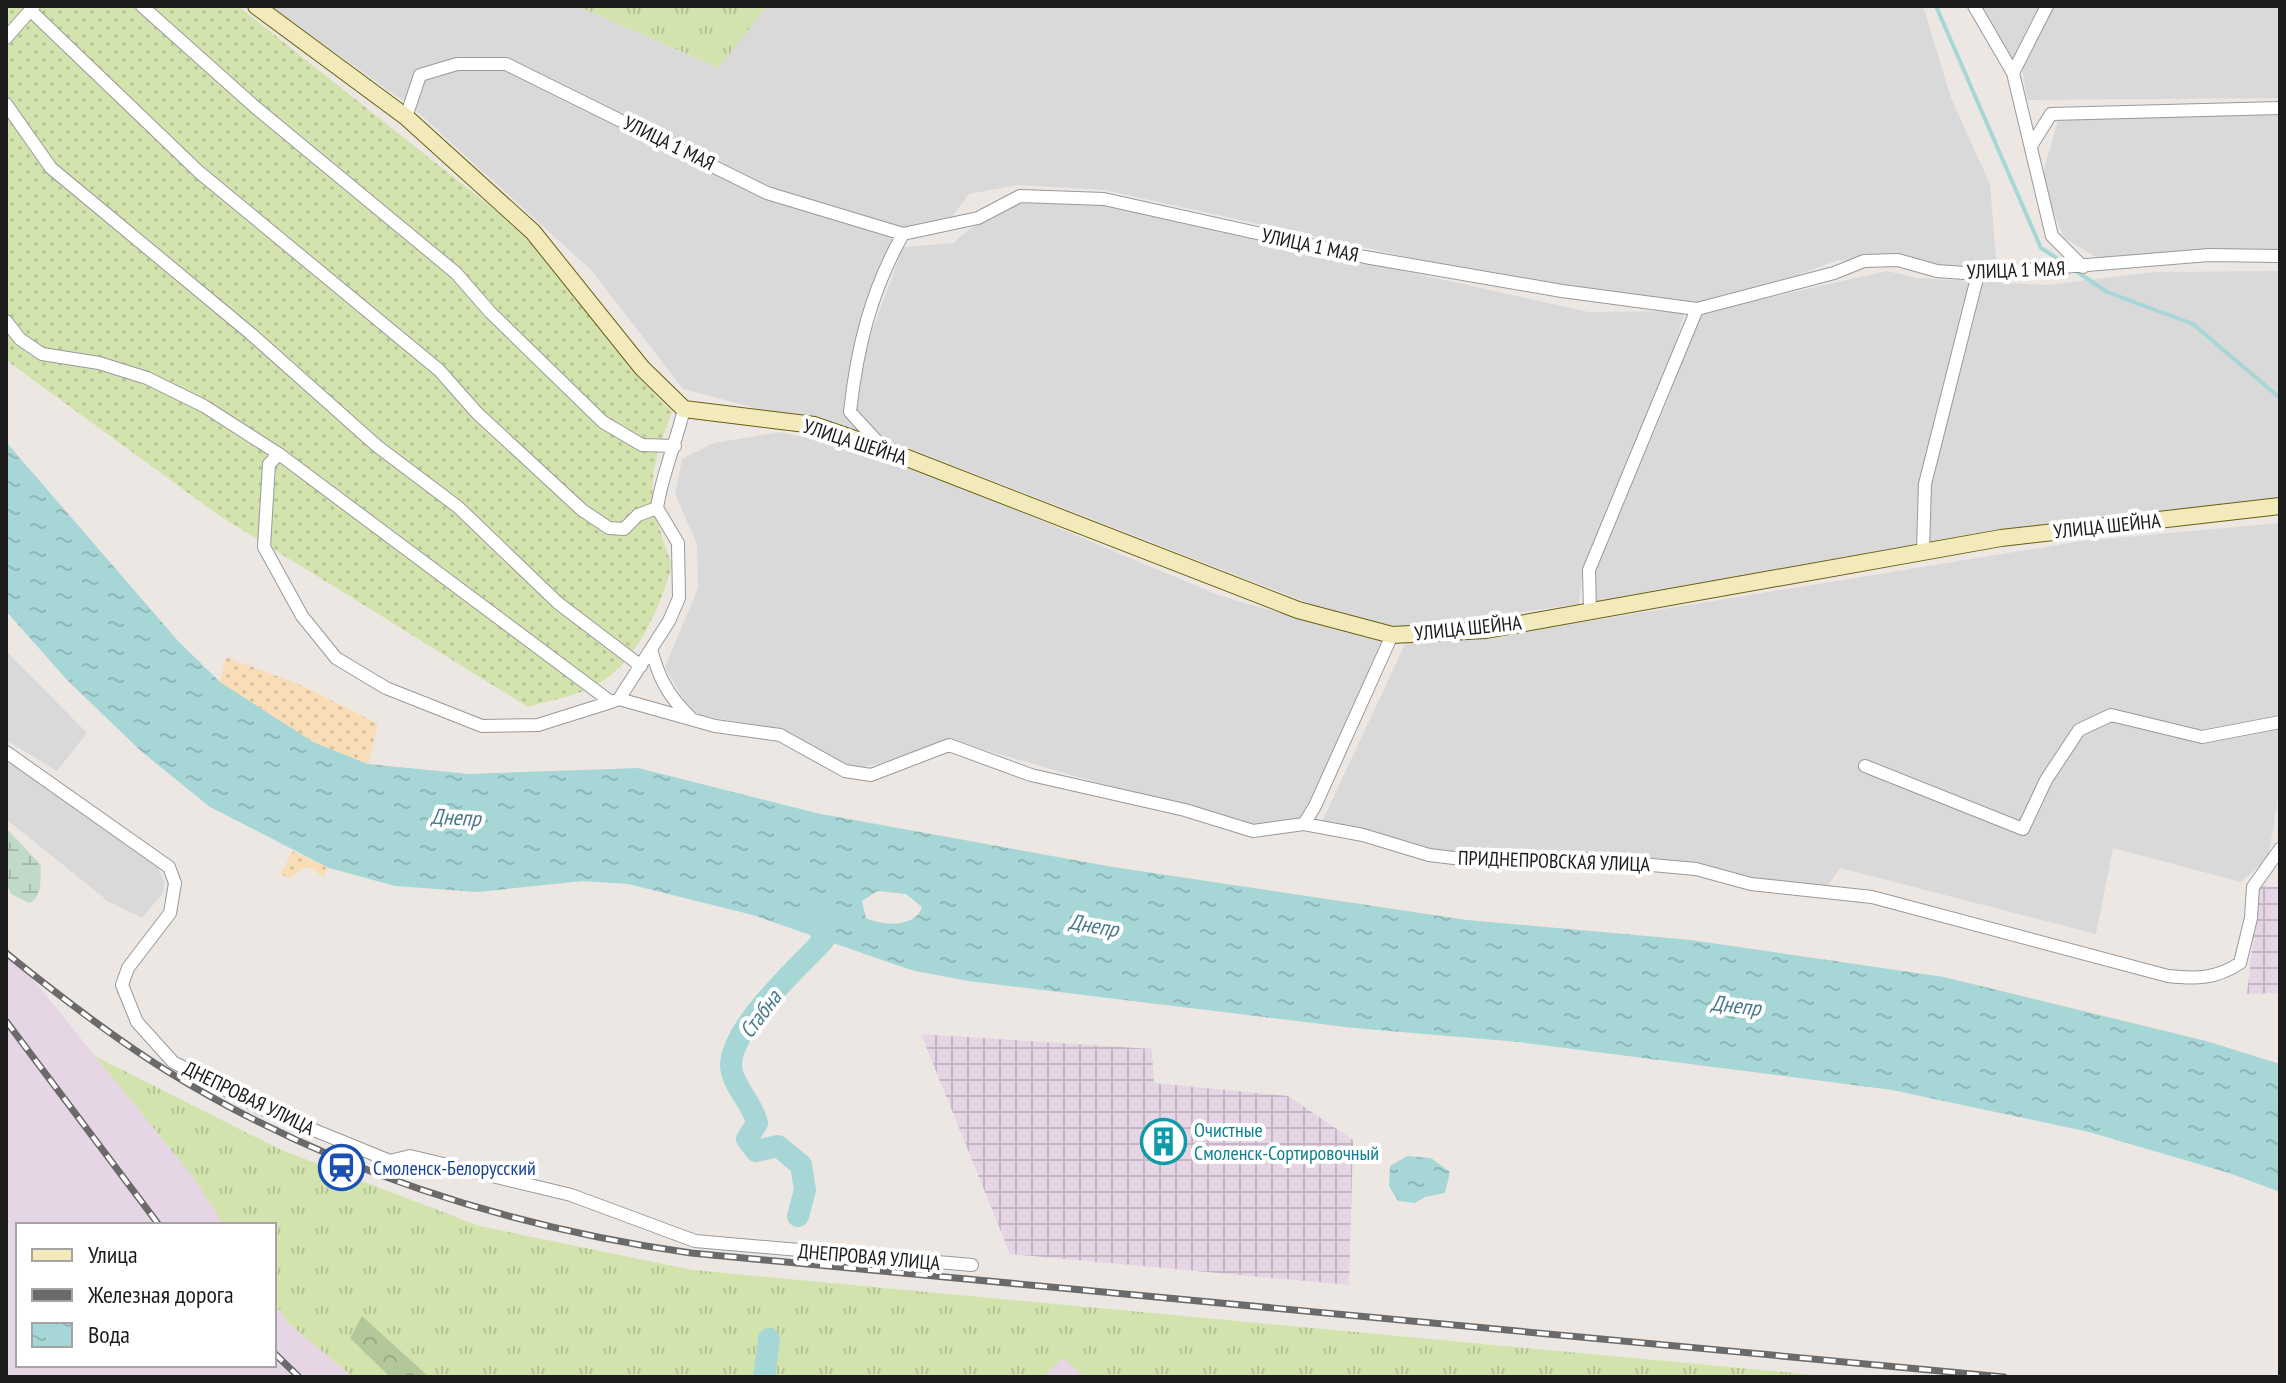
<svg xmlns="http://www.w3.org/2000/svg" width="2286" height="1383" font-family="'PT Sans Narrow',sans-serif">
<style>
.residential{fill:#dad9da}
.industrial{fill:url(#industrial-grid)}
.railway{fill:#e5d5e5}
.grass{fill:url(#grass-tufts)}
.forest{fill:url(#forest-crowns)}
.wetland{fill:url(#wetland-marsh)}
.sand{fill:url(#sand-dots)}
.garden{fill:url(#garden-dots)}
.water{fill:url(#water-ripples);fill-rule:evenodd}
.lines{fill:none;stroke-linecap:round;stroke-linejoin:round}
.stream{stroke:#a7d6d7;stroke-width:4}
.river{stroke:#a7d6d7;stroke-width:22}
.street-casing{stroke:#999;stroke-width:14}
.secondary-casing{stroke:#685f0e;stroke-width:18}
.street{stroke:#fff;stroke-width:12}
.secondary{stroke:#f3eabb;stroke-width:16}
.rail-casing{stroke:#6a6a6a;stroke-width:7}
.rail{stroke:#fff;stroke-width:4;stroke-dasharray:12;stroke-linecap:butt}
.labels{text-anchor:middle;stroke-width:8;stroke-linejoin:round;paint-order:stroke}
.street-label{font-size:20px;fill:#1c1c1c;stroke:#fff}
.culture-label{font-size:20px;fill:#0d838f;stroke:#fff;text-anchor:start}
.transit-label{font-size:20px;fill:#164399;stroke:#fff;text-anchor:start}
.water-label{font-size:22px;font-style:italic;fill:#48798d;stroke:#fff}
</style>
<defs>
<pattern id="industrial-grid" width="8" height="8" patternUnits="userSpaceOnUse" patternTransform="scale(2)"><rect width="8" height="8" fill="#e5d5e5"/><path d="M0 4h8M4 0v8" fill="none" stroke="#c4b6c4"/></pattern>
<pattern id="grass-tufts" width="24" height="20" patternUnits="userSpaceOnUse" patternTransform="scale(2)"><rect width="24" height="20" fill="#d3e3ad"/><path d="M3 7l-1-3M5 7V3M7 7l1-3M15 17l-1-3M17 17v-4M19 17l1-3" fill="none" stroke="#b5c294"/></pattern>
<pattern id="forest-crowns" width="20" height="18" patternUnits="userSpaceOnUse" patternTransform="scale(2)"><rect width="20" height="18" fill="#b2c89b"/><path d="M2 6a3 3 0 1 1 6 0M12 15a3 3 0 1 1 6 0" fill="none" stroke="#98ab85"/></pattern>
<pattern id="wetland-marsh" width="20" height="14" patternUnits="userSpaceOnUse" patternTransform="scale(2)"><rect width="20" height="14" fill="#c1d9c9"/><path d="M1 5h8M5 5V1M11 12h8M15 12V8" fill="none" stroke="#a5baac"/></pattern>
<pattern id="sand-dots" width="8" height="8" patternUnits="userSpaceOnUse" patternTransform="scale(2)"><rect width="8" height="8" fill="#f8ddb6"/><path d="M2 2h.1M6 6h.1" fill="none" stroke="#d4bd9c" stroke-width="1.8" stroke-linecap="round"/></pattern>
<pattern id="garden-dots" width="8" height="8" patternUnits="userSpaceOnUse" patternTransform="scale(2)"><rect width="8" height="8" fill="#d3e3ad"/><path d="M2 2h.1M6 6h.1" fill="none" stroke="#b5c294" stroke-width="1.8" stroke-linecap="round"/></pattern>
<pattern id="water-ripples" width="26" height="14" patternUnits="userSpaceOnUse" patternTransform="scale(2)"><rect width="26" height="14" fill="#a7d6d7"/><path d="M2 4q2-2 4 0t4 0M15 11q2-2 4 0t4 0" fill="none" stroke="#8fb7b8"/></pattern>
</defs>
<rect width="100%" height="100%" fill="#ede7e3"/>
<path class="residential" d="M270 6H578L717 68 767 6H1923L1951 98 1990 184 1996 259 1956 268 1838 260 1783 281 1696 303 1598 299 1104 190 1017 185 969 194 947 223 895 230 863 315 846 387 845 411 870 438 683 389 592 271 413 108Z
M1976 6H2043L2012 67Z
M2053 6H2280V98L2027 100 2022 66Z
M2280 111V256L2096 257 2064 238 2041 180 2059 117Z
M1009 197 1095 203 1589 312 1685 311 1658 402 1583 568 1579 604 1401 629 1342 616 880 437 856 408 862 359 903 247 953 243Z
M1887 271 1917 278 2047 285 2153 272 2280 271V500H2252L1997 532 1595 604 1593 570 1665 407 1700 313Z
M781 432 861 451 975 493 1221 596 1391 645 1313 806 1298 821 1246 826 958 742 902 760 853 768 800 740 751 724 692 714 665 667 698 588 697 544 675 494 682 459 714 443Z
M2280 523V788L2268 858 2241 882 2113 848 2096 934 1840 868 1820 897 1606 859 1541 862 1454 856 1320 826 1406 642 1516 633 2082 541Z
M6 651 87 733 57 771 6 740Z
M6 759 158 867 164 881 163 893 142 918 109 902 6 819Z"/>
<path class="industrial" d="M2259 886 2280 887V993L2247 994Z
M921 1034 1152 1049 1154 1083 1288 1096 1353 1140 1349 1285 1010 1254Z"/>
<path class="railway" d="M6 946 194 1178 224 1225H18V1365H274V1302L288 1323 353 1377H6Z
M1063 1357 1085 1377H1049L1046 1374Z"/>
<path class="grass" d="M578 6H767L718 68Z
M95 1056 279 1149 479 1226 693 1270 1836 1377H1085L1063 1358 1046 1374 1049 1377H429L362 1317 350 1338 390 1377H353L288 1323 274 1302V1225H224L194 1178Z"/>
<path class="forest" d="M362 1316 429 1377H390L350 1338Z"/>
<path class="wetland" d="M6 828 41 865C40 878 43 898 29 903L11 894 6 883Z"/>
<path class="sand" d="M226 657 303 686 378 724 368 764 313 742 220 683Z
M293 851 329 868 323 877 308 866 290 878 280 874Z"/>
<path class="garden" d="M6 6H238L500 214 547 259 633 372 672 412C645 486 647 493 672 566 658 612 635 668 589 689 570 697 547 701 528 707L217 514 6 360Z"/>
<path class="water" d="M6 442 179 642 220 682 313 742 368 764 469 774 638 768 821 814 1113 867 1467 920 1691 940 1944 977 2206 1041 2280 1064V1192L2229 1173 2089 1132 1892 1090 1519 1042 1354 1028 968 981 911 970 753 915 628 884 583 881 478 892 395 886 329 868 210 807 142 752 67 680 6 611ZM877 891 906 894 922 907C916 928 882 926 866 918L862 901Z
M1407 1156 1431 1158 1450 1172 1445 1193 1425 1197 1415 1203 1398 1201 1389 1186 1390 1166Z"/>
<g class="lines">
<path class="stream" d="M1936 6 2041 248 2063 262
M2073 269 2107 292 2193 324 2280 398"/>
<path class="river" d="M798 1216 805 1190 801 1165 778 1146 756 1151 747 1139 757 1123C753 1104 736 1090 732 1072 722 1036 798 967 823 941L816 912
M764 1377 769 1339"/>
<defs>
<path id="street" d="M142 6 255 107 456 273 490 312 603 422 642 445 675 446
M1974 6 2013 73 2052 236 2083 267
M30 10 199 172 439 370 477 413 582 510 609 528 624 529 638 515 657 508
M6 38 34 6
M2013 73 2047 6
M6 104 51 168 250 333 377 446 458 507 558 603 641 666
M406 117 420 75 457 64H506L767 193 903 234 978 218 1020 196 1104 199 1365 257 1562 291 1697 309 1834 273 1864 261 1898 260 1937 271 1978 274 2209 255 2280 256
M2031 146 2051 114 2280 108
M6 321 20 339 42 354 99 363 147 378 204 406 279 454
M884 449 850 412C857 347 871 291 903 234
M1923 550 1925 484 1978 274
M1590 612 1589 570 1697 309
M651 649C659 678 668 696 690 717
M619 699 715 726 780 735 845 771 871 775 949 745 1031 775 1185 810 1253 831 1304 824 1363 835 1429 855 1495 863 1585 859 1696 869 1751 884 1872 897 2168 976C2196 979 2216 979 2240 963L2251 918 2253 887 2280 849
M611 702 279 454 269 464 264 547 302 616 336 658 386 688 482 726 538 725 611 702 619 699 669 621 679 598 678 543 657 508C662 474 676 443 684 409
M6 752 169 867 175 883 170 913 128 968 122 985 137 1022 173 1062 260 1108 390 1161 410 1156 571 1195 695 1241 972 1265
M1865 766 2023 829 2046 780 2079 730 2111 715 2202 737 2280 722
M1304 824 1315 806 1392 635"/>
<path id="secondary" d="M256 6 406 117 533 232 642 368 684 409 814 425 884 449 1298 610 1392 635 1486 630 2001 538 2280 506"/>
</defs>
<use href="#street" class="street-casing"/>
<use href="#secondary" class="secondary-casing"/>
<use href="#street" class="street"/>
<use href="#secondary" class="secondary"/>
<defs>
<path id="rail" d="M6 953C58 995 111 1036 167 1071 326 1169 507 1227 691 1253L2004 1377
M6 1021 159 1225
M274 1353 299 1377"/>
</defs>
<use href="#rail" class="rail-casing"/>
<use href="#rail" class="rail"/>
</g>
<defs>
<symbol id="building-ring" viewBox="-11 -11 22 22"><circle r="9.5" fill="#fff" stroke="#0f9aa8" stroke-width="1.5"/><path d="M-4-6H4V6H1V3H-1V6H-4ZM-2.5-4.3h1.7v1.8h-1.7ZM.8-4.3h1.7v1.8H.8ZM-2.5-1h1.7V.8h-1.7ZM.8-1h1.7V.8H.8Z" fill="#0f9aa8"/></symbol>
<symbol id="station-ring" viewBox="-11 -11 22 22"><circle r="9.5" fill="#fff" stroke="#1a4fb4" stroke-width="1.5"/><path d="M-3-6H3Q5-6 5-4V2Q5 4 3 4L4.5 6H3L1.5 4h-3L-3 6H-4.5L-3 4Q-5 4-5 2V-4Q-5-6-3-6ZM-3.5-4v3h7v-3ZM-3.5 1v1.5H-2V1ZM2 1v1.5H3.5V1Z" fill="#1a4fb4"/></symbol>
</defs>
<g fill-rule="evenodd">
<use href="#building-ring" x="1138" y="1116" width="51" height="51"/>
<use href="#station-ring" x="316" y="1142" width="51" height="51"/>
</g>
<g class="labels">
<g class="street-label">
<text transform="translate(669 143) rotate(26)" y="7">УЛИЦА 1 МАЯ</text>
<text transform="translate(1310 245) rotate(12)" y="7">УЛИЦА 1 МАЯ</text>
<text transform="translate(2016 270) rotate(-2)" y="7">УЛИЦА 1 МАЯ</text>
<text transform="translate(855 442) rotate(18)" y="7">УЛИЦА ШЕЙНА</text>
<text transform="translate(2107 526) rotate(-6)" y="7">УЛИЦА ШЕЙНА</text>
<text transform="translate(1468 628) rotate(-6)" y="7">УЛИЦА ШЕЙНА</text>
<text transform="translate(1554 861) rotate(2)" y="7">ПРИДНЕПРОВСКАЯ УЛИЦА</text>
<text transform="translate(249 1098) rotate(26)" y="7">ДНЕПРОВАЯ УЛИЦА</text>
<text transform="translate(869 1257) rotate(5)" y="7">ДНЕПРОВАЯ УЛИЦА</text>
</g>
<g class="culture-label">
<text x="1194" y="1137">Очистные<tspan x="1194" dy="23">Смоленск-Сортировочный</tspan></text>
</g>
<g class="transit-label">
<text x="373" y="1175">Смоленск-Белорусский</text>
</g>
<g class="water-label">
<text transform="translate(456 817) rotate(3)" y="8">Днепр</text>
<text transform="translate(1094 925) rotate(10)" y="8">Днепр</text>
<text transform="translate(1736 1005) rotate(7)" y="8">Днепр</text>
<text transform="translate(760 1014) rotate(-53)" y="8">Стабна</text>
</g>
</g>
<rect width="2286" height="1383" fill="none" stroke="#1c1c1c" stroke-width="16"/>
<rect x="16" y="1223" width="260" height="144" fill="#ffffff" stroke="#a4a4a4" stroke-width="2"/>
<rect x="32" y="1249" width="40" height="12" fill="#f3eabb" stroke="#a4a4a4" stroke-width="2"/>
<text x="88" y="1263" font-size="24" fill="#1c1c1c">Улица</text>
<rect x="32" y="1289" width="40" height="12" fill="#6a6a6a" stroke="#a4a4a4" stroke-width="2"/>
<text x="88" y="1303" font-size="24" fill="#1c1c1c">Железная дорога</text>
<rect x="32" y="1323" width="40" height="24" fill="url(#water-ripples)" stroke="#a4a4a4" stroke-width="2"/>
<text x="88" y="1343" font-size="24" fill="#1c1c1c">Вода</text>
</svg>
